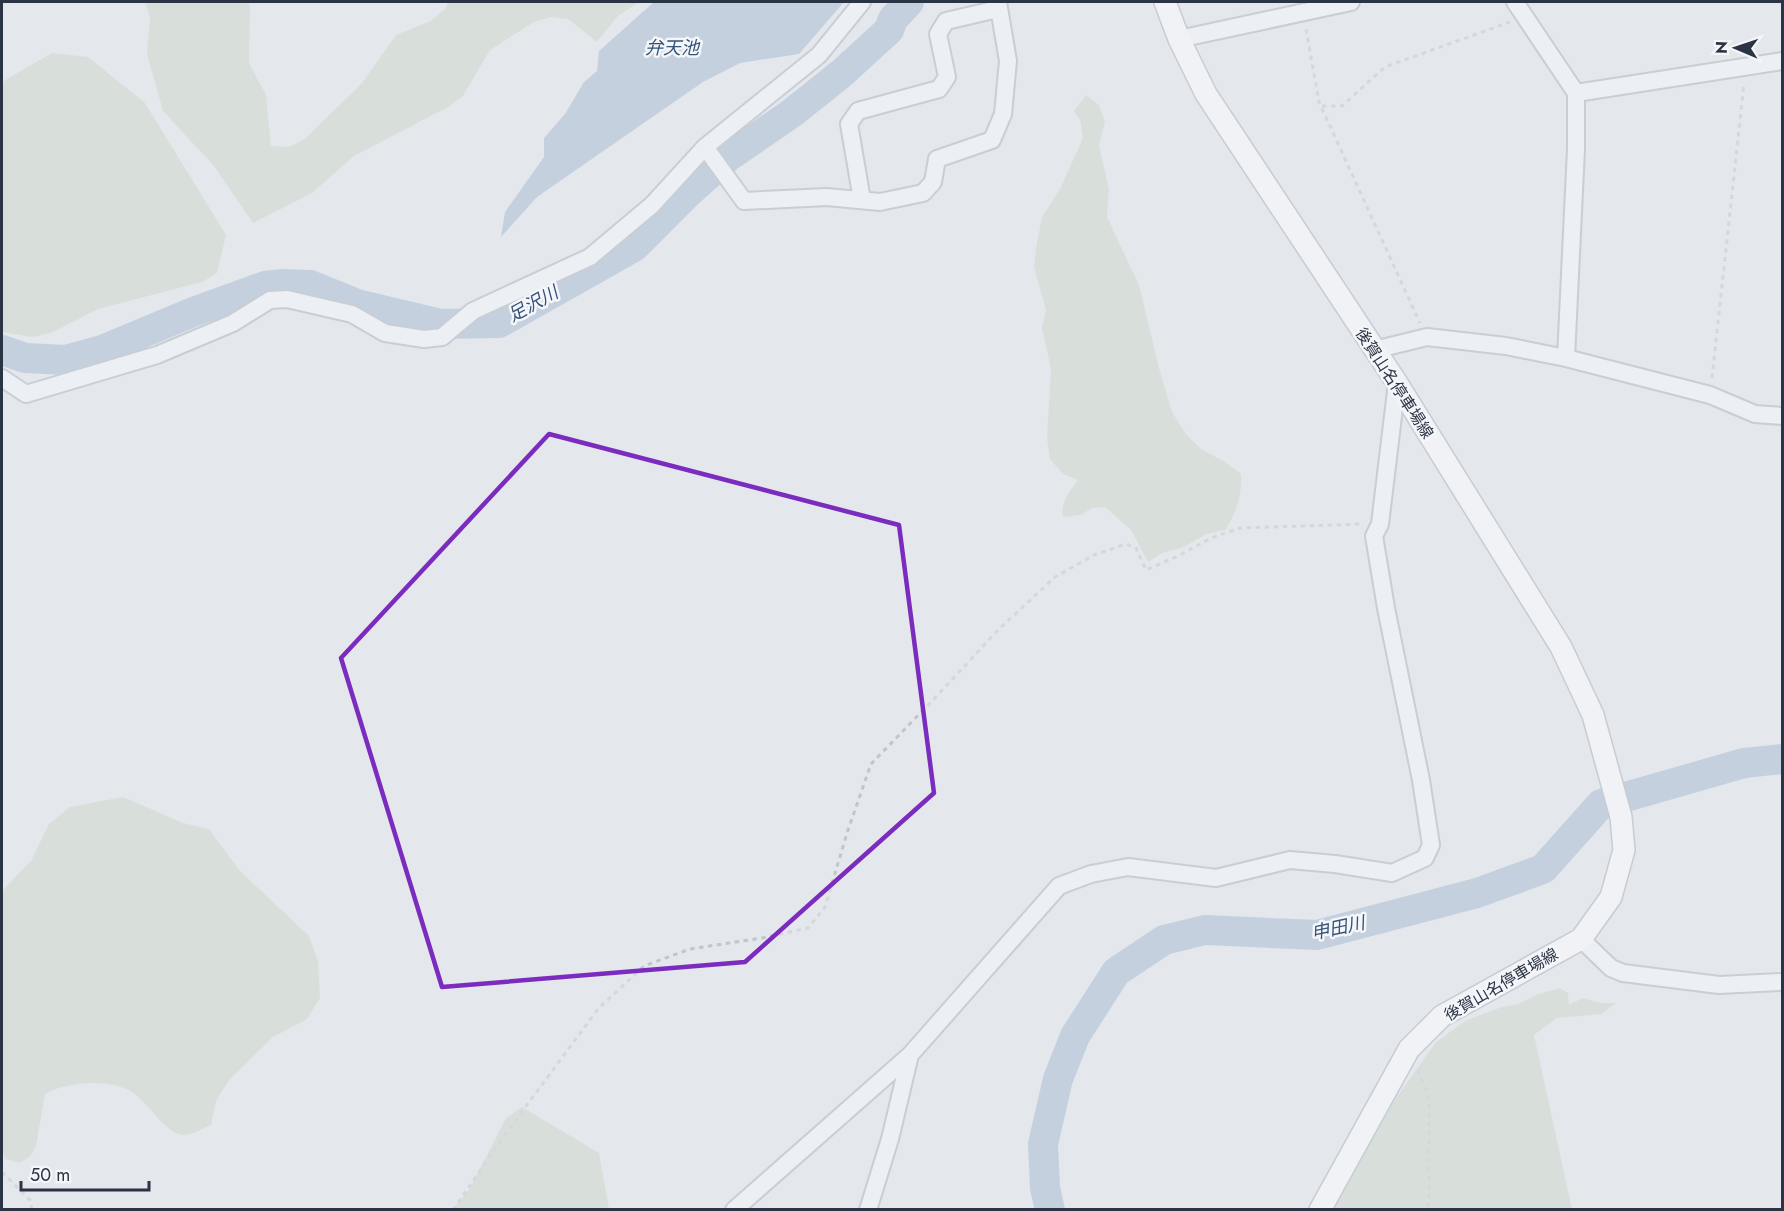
<svg xmlns="http://www.w3.org/2000/svg" width="1784" height="1211" font-family="Jost,'Noto Sans JP',sans-serif">
<style>
.green{fill:#c9d6c5}
.water{fill:#9fb4cc}
.lines{fill:none;stroke-linecap:round;stroke-linejoin:round}
.river{stroke:#9fb4cc;stroke-width:30}
.minor-casing{stroke:#a9aeb7;stroke-width:20}
.major-casing{stroke:#a3abb8;stroke-width:24}
.path{stroke:#c2c5cb;stroke-width:3;stroke-dasharray:4.5 4.5;stroke-linecap:butt}
.minor{stroke:#f7f8fa;stroke-width:16}
.major{stroke:#fff;stroke-width:21}
.marked{fill:none;stroke:#7b2cbf;stroke-width:4.5;stroke-linejoin:round}
.labels{text-anchor:middle;stroke-width:5;stroke-linejoin:round;paint-order:stroke}
.street-label{font-size:16px;fill:#2b3445;stroke:#f4f6f9}
.water-label{font-size:18px;font-style:italic;fill:#34527a;stroke:#f4f6f9}
</style>
<rect width="100%" height="100%" fill="#e4e7ec"/>
<path class="green" d="M145 2H249L250 9 249 63 266 95 271 146 289 147 305 139 362 83 396 35 431 21 446 8 448 2H639L618 16 597 42 568 19 551 17 534 22 490 50 463 96 448 107 354 156 312 193 253 223 214 166 163 111 147 54 150 17Z
M52 53 88 57 145 103 226 235 217 273 202 282 98 309 51 333 32 337 2 332V82Z
M1086 95 1099 105 1105 122 1099 146 1109 189 1107 217 1139 285 1159 368 1172 412 1186 434 1201 449 1225 462 1241 474C1242 495 1237 512 1225 530L1206 534 1184 547 1162 553 1148 562 1131 530 1105 507 1092 508 1081 515 1063 517C1060 503 1070 491 1078 480L1063 474 1050 459 1047 438 1051 369 1042 328 1046 310 1034 267 1036 248 1042 217 1060 189 1083 138 1080 120 1074 111Z
M123 797 183 823 209 829 240 871 309 936 318 961 320 998 307 1019 273 1037 229 1080 216 1101 211 1125C203 1128 192 1135 184 1135 166 1134 149 1105 135 1094 113 1078 68 1081 45 1094L36 1146 30 1157 19 1163 6 1159 2 1152V891L31 861 49 824 70 807Z
M1560 988 1568 993 1569 1005 1583 998 1601 1003H1616L1602 1014 1557 1018 1534 1035 1572 1209H1333L1394 1101 1436 1042 1467 1020 1502 1007 1518 1004 1538 994Z
M522 1107 599 1153 609 1209H453L470 1188 506 1118Z"/>
<path class="water" d="M654 2H844L799 54 740 63 703 82 537 197 501 237 505 212 544 157V138L565 114 584 82 597 71 599 51Z"/>
<g class="lines">
<path class="river" d="M2 350 25 358 66 360 102 350 193 312 265 286 284 284 310 285 357 304 441 324 499 323 634 247 689 192 728 157 792 113 842 73 889 30 893 19 909 2
M1050 1210 1045 1188 1043 1144 1058 1079 1075 1036 1116 972 1164 940 1205 930 1317 935 1477 893 1543 869 1601 804 1744 763 1782 759"/>
<defs>
<path id="minor" d="M1515 2 1576 93V149L1566 358
M1179 39 1351 2
M1576 93 1782 61
M705 147 744 201 827 197 880 202 923 193 933 182 937 159 992 140 1003 114 1008 61 998 2
M862 200 849 124 858 111 939 89 947 77 938 34 946 21 998 9
M1374 350 1427 337 1506 346 1566 358 1710 395 1755 414 1782 416
M2 378 26 394 157 355 233 323 270 300 287 299 352 314 385 333 424 339 442 337 473 311 590 257 652 205 705 147 819 55 862 2
M1581 939 1611 968 1623 973 1719 985 1782 982
M734 1210 910 1055 1059 886 1091 874 1128 867 1216 878 1290 860 1335 864 1392 873 1425 858 1431 845 1421 780 1386 608 1374 536 1380 524 1397 383
M868 1210 890 1139 910 1055"/>
<path id="major" d="M1165 2 1179 39 1206 94 1397 383 1561 647 1593 715 1621 817 1624 850 1611 897 1581 939 1442 1016 1409 1049 1320 1210"/>
</defs>
<use href="#minor" class="minor-casing"/>
<use href="#major" class="major-casing"/>
<path class="path" d="M1306 29 1319 102 1420 323
M1322 106H1342L1385 67 1510 22
M1712 378 1744 83
M1418 1070 1429 1097V1197L1427 1210
M2 1172 30 1200 32 1210
M453 1210 504 1136 598 1009 644 966 690 949 762 938 808 928 825 907 847 833 871 764 934 699 999 629 1055 577 1094 555 1126 544 1136 548 1146 570 1178 556 1211 538 1240 528 1362 524"/>
<use href="#minor" class="minor"/>
<use href="#major" class="major"/>
</g>
<path d="M0 0H1784V1211H0ZM549 434 899 525 934 793 745 962 442 987 341 658Z" fill="#e4e7ec" fill-opacity=".55" fill-rule="evenodd"/>
<path class="marked" d="M549 434 899 525 934 793 745 962 442 987 341 658Z"/>
<g class="labels">
<g class="street-label">
<text transform="translate(1395 383) rotate(57)" y="6">後賀山名停車場線</text>
<text transform="translate(1501 984) rotate(-30)" y="6">後賀山名停車場線</text>
</g>
<g class="water-label">
<text x="672" y="54">弁天池</text>
<text transform="translate(533 304) rotate(-29)" y="6">足沢川</text>
<text transform="translate(1338 928) rotate(-12)" y="6">申田川</text>
</g>
</g>
<rect width="1784" height="1211" fill="none" stroke="#2b3445" stroke-width="6"/>
<g transform="translate(1736 48) rotate(272)" stroke="#f4f6f9" stroke-width="4.5" paint-order="stroke">
<path d="M0-4.5L10 22L0 15L-10 22Z" fill="#2b3445"/>
<text y="-9" font-size="16" font-weight="bold" text-anchor="middle" fill="#2b3445">N</text>
</g>
<path d="M21 1181v9h128v-9" fill="none" stroke="#2b3445" stroke-width="3"/>
<text x="30" y="1181" font-size="18" fill="#2b3445" stroke="#f4f6f9" stroke-width="4.5" paint-order="stroke">50 m</text>
</svg>
